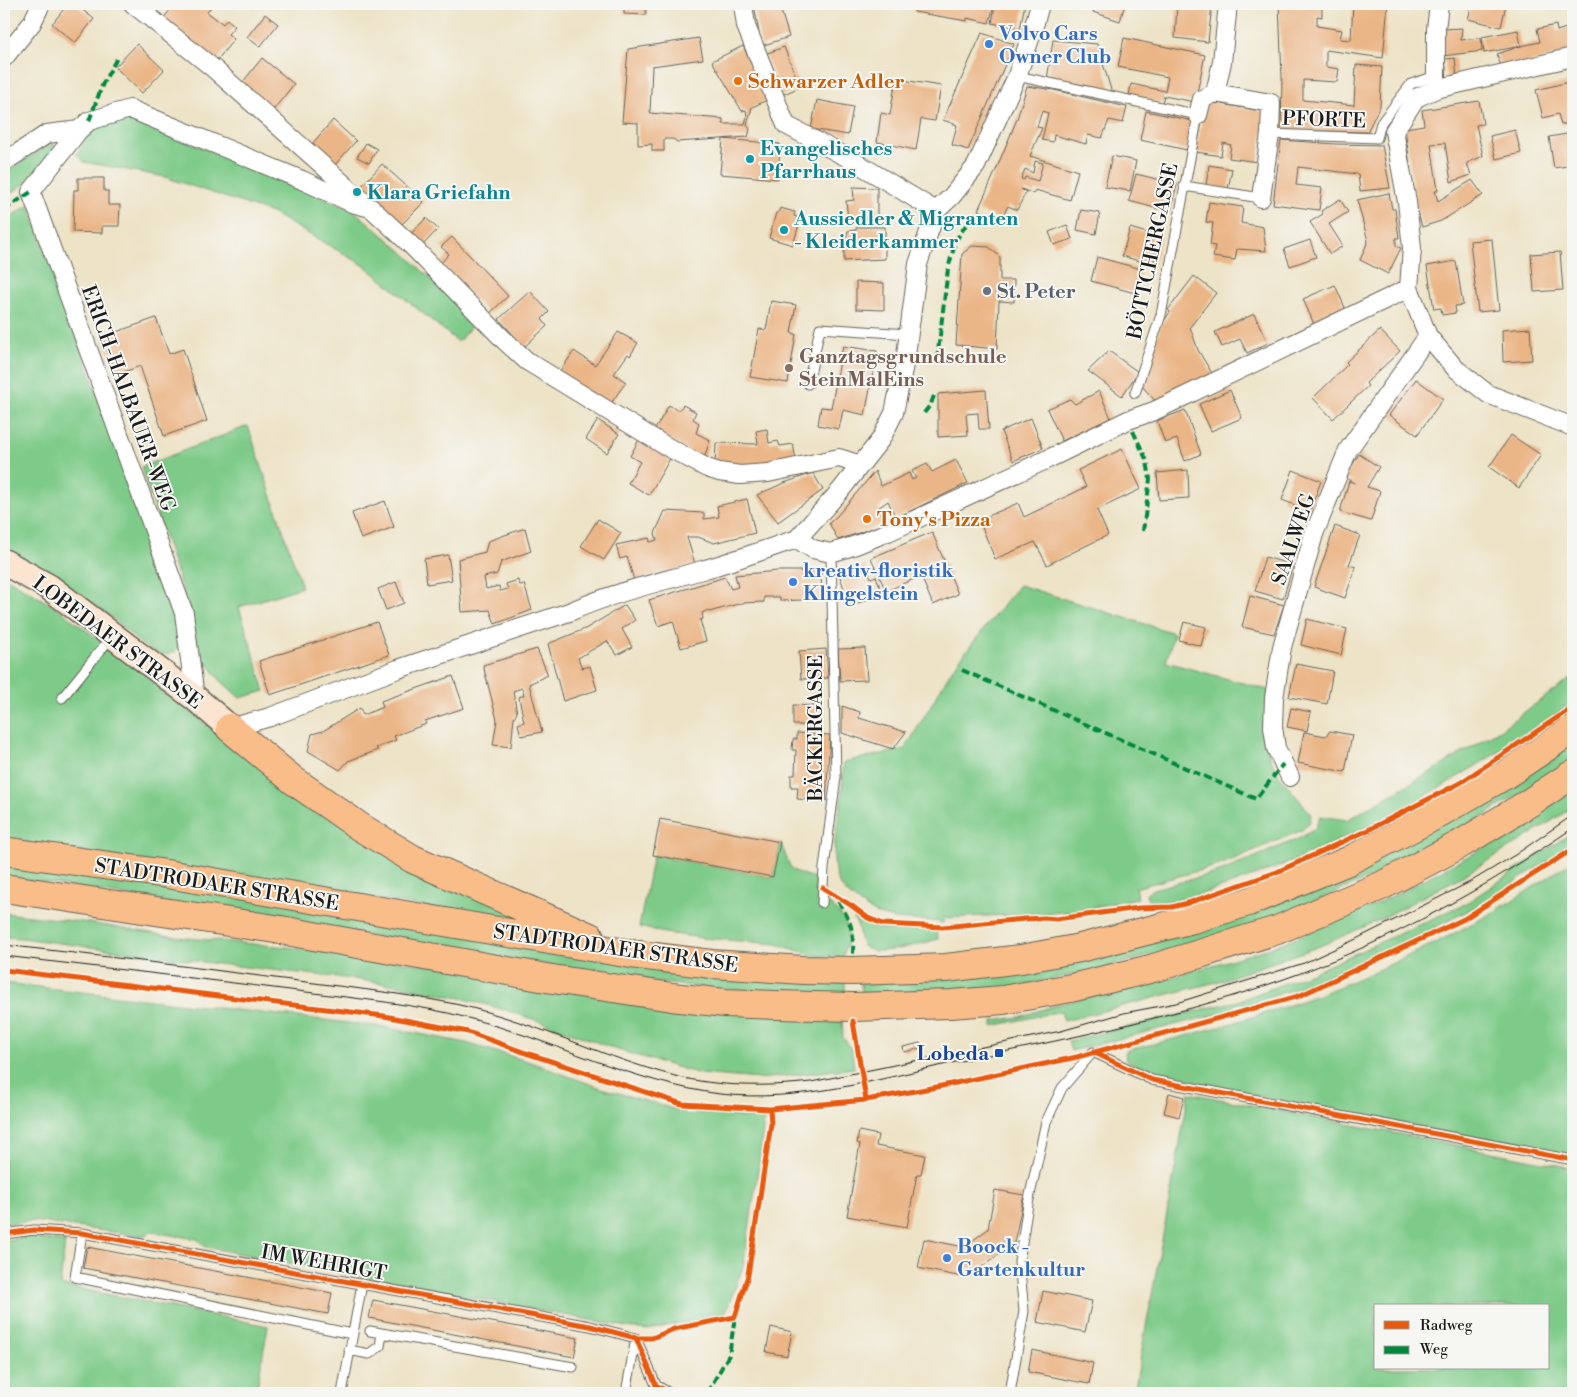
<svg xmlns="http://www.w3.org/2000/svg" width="1577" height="1397" font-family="'Libre Bodoni',serif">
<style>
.green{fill:#7ecb89;stroke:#4d7452;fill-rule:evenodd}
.building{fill:#ebb687;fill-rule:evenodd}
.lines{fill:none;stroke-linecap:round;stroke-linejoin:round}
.service-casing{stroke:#656258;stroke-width:11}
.minor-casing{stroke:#656258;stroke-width:20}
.secondary-casing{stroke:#656258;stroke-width:28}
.primary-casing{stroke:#656258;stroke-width:30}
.service{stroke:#fff;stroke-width:9}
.minor{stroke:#fff;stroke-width:18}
.secondary{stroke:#fce5d0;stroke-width:25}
.primary{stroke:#f8bd89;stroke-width:28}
.tram{stroke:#1c1c1c;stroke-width:1}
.quiet{stroke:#00873e;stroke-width:4;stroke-dasharray:8 4;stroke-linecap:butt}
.cycleway-casing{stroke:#f6f6f2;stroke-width:8}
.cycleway{stroke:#e8590c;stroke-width:5}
.shop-dot{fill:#3f7fe0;stroke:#f6f6f2;stroke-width:2}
.food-dot{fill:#e8710a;stroke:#f6f6f2;stroke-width:2}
.culture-dot{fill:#0f9aa8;stroke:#f6f6f2;stroke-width:2}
.worship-dot{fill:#6b7280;stroke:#f6f6f2;stroke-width:2}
.education-dot{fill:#8d6e63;stroke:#f6f6f2;stroke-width:2}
.transit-dot{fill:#1a4fb4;stroke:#f6f6f2;stroke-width:2}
.labels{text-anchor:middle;stroke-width:4;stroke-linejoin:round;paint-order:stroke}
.shop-label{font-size:20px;font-weight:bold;fill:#366cbe;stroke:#f6f6f2;text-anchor:start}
.food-label{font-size:20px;font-weight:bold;fill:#c56008;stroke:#f6f6f2;text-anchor:start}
.street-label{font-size:20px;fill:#1c1c1c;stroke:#f6f6f2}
.culture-label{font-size:20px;font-weight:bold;fill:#0d838f;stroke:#f6f6f2;text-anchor:start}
.worship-label{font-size:20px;font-weight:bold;fill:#5b616d;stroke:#f6f6f2;text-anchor:start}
.education-label{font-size:20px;font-weight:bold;fill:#785e54;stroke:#f6f6f2;text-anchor:start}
.transit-label{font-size:20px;font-weight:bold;fill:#164399;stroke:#f6f6f2;text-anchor:end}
</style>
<rect width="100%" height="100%" fill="#f6f6f2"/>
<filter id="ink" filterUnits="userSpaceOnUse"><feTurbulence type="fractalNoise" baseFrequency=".02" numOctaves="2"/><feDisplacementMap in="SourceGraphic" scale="10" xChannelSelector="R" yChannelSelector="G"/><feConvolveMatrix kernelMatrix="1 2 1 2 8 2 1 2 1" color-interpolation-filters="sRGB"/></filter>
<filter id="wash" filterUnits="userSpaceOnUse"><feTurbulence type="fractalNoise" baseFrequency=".0096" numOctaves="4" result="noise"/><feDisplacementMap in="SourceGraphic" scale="20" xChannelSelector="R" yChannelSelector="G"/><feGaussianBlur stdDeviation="1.12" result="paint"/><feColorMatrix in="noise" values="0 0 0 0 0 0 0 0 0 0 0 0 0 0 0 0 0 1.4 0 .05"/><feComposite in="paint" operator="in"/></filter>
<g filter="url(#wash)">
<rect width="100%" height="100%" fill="#ede3c7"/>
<path class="green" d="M127 117 353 210 402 251 475 322 458 342 365 266 272 213 165 177 84 162 77 155 89 134 100 121Z
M51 144H54L55 145 53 152 23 185 4 198V173Z
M29 205 182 629C182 641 178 657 162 654 141 650 126 628 110 616 75 591 40 569 4 547V221Z
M248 426 302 587 239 607 265 691 240 698 220 680 199 652 190 613 141 467Z
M4 576 61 611 136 668 227 741 532 924 4 839Z
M1019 585 1174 633 1166 662 1268 690C1267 712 1263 736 1270 757 1276 777 1299 797 1311 815L1309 823 1302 830 1220 865 1135 888 1138 898 1069 912 944 918 943 923C925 918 904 922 886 917 871 913 844 895 838 881 829 862 838 821 841 801 842 788 843 775 844 762L905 749 953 668Z
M1573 677V702C1468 775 1358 840 1237 882 1209 891 1179 904 1149 902L1146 894 1153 889 1220 872 1300 838 1315 829 1320 816 1347 820 1446 763 1501 729Z
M1573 742V760L1481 818 1368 879 1252 927 1093 971 1007 988 862 996 861 983 1158 941Z
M1573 791V807L1524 839 1464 875 1375 922 1320 946 1216 982 1064 1021 1061 1011 993 1026V1021L1019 1017 1059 1004 1156 982 1267 949 1375 905 1480 850Z
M1573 832V845L1475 907 1406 942 1308 984 1230 1011 1071 1051 1068 1041 1238 1001 1314 972 1465 904Z
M780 842C792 867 784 871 816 878L815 892C828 903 848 916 848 935 849 942 844 950 843 957L815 956 777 944 703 938 665 933 639 927 653 855 773 877Z
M1573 861V1132L1569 1157 1191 1083 1166 1078 1129 1062 1126 1059 1125 1052 1128 1050C1192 1035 1256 1018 1318 995 1373 974 1431 946 1483 918 1514 901 1543 880 1573 861Z
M4 863 845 982V995L720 989 661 983 4 876Z
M4 913 82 922 177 937 286 947 842 1018 843 1038 852 1050 854 1068 760 1079 700 1074 615 1049 551 1025 502 1009 465 999 402 986 353 979 218 964 22 938 4 937Z
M852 913 869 926 886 930H937L938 939C923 943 876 958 864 947 859 942 860 934 858 928 856 923 854 918 852 913Z
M4 983 383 1027 466 1043 527 1061 601 1088 681 1111 764 1119 758 1171 743 1267 725 1314 648 1330 632 1328 205 1247 197 1239 152 1232 141 1236 33 1221 4 1224Z
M1189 1093 1573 1168V1393H1134ZM1376 1306H1548V1368H1376Z
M29 1237 65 1242 60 1285 268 1326 256 1393H4V1240Z"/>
<g id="blocks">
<path class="building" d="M68 4H75L94 19 75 43 52 24Z
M175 4H192L198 9 203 4H214L207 12 223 24 227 19 235 26 228 34 234 39 214 64 162 20Z
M624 4H646V15L624 14Z
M754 4H779L789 37 761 46Z
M915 4H1025L1020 29 992 23 995 5H994L989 23 967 18V21L914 12Z
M1096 4H1125L1120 21 1093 12Z
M1181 4H1212L1208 42 1175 38 1177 5 1181 6Z
M1279 4H1322V17L1317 16V26L1342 30 1340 39 1351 40 1353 4H1388L1383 58 1326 50V67L1339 69 1337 82 1303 80V100L1354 105 1356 65 1382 67 1380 106 1367 132 1281 130 1282 78Z
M1472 4H1506L1501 27 1468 19Z
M1570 7H1573V51L1502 70 1497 54 1521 46 1484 53 1482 37 1518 30 1521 46 1540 42 1537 29 1556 25 1557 31 1572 26 1569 24Z
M265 14 278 24 260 47 247 37Z
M1462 28 1461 40 1481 38 1482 51 1443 56 1444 29Z
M982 33 1014 44 968 150 952 145 957 125 943 120Z
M699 38 703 59 652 66 650 113 723 119V124H745L747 116 746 110 742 111 712 61 743 46 770 99 752 107 747 125 750 129 748 137 677 142 673 139H664V151H652V144L638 145V123L622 122 628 49Z
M1124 38 1205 55 1195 102 1164 96 1162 103 1129 96 1131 84 1165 91 1168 77 1118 67Z
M1053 40 1097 44 1112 93 1083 85 1047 80Z
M137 44 164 70 142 93 115 67Z
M784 47 800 87 782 95 765 54Z
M262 58 294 84 270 114 238 88Z
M1455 58 1457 78 1447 79 1445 59Z
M896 79 941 86 935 121 921 119 916 150 877 142 881 113 890 115Z
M1573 81V122L1561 125 1558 114 1543 118 1536 90Z
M1027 86 1054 90 1127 107 1123 123 1109 120 1102 138 1088 135 1086 144 1054 135 1053 142 1042 140 1048 113 1042 111 1037 127 1042 128 1030 156 1078 171 1070 200 1035 190 1034 194 1021 189 1026 192 1017 210 1008 206 1001 220 978 210 993 177 1017 119ZM1035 161 1043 163 1038 181 1025 177 1024 180 1021 179 1025 169 1033 173Z
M817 100 853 107 848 135 811 129Z
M1206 101 1266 112 1258 162 1229 158 1231 145 1223 143 1221 156 1196 152Z
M1479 101 1483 124 1476 125 1483 156 1467 163 1471 175 1451 182 1445 143 1431 144 1438 191H1435L1438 201 1472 180 1483 195 1441 221 1422 227 1414 197 1405 128 1424 125 1422 110Z
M1146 111 1193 121 1187 150 1140 140Z
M333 120 356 141 333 167 310 146Z
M1515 130 1521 153 1496 159 1490 136Z
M1573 133V165L1554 168 1549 137Z
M723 139 780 144 778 179 720 174Z
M1281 140 1336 144 1382 145 1390 188 1360 191 1358 174 1298 167 1296 185 1322 188 1319 210 1273 204Z
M366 143 377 149 369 163 357 157Z
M1112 156 1136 161 1130 191 1105 187Z
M382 164 424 202 400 226 358 190Z
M1209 165 1232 169 1228 189 1206 185Z
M1136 174 1177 184 1170 212 1129 201Z
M78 178H104V191H108V205H120L119 226H102V233L73 232 74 190H78Z
M853 187 877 188V218L848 219 846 201 854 200Z
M1389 193 1392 209H1395L1399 238H1396V246L1401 248 1388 274 1360 260 1368 241 1357 200Z
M1340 199 1348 212 1329 224 1343 246 1330 254 1310 222 1323 214 1321 211Z
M1209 202 1243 207 1241 223 1263 227 1266 251 1237 249 1235 260 1213 257 1215 246 1210 245 1213 223 1206 222Z
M780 208 795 212 794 216 797 217 800 221 793 245 769 238 776 213H778Z
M1081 210 1100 213 1096 234 1077 230Z
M426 218 438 229 423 245 411 234Z
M1067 225 1072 239 1054 245 1049 232Z
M857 227H885V259L844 261V243L848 231 856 230Z
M1130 228 1161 237 1153 265 1122 256Z
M452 237 508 296 489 314 441 263 449 254 441 247Z
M1492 239 1499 310 1478 312 1470 241Z
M1310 240 1316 257 1290 266 1284 249Z
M972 246 989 247 1000 257V280H1014V302L999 301 997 349 956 345 962 254Z
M1560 252 1563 290 1534 292 1531 254Z
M1097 257 1141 269 1135 293 1091 281Z
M1456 261 1463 305 1455 306 1456 313 1442 315 1441 308 1434 309 1427 266Z
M1194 276 1216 293 1190 327 1198 350 1213 375 1157 403 1142 386 1160 327 1170 312 1168 310Z
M856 282 884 283V310L856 309Z
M1335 285 1346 310 1314 324 1303 299Z
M530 291 549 312 542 319 547 326 524 347 499 319Z
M771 301 796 305 791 333 796 334 788 383 750 377 759 329 766 330Z
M1254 314 1268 343 1247 353 1240 339 1222 347 1215 332Z
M156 318 169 354 183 349 207 421 164 436 140 366 116 375 102 337Z
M1530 328 1532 360 1503 362 1502 330Z
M1380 330 1400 351 1366 383 1368 386 1333 419 1313 398 1348 364 1346 362Z
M618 332 638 343 630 356 628 354 614 374 626 382 609 406 558 374 574 351 595 365Z
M843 346 877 351 865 415 843 410 839 429 818 425 821 407 831 408Z
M1109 351 1138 372 1122 396 1088 371Z
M1416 379 1443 399 1417 435 1389 415Z
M986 390 989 429H979L978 413 966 414 968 435 938 437V394Z
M1230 390 1242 418 1211 431 1199 404Z
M1099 391 1111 418 1062 441 1047 409 1070 399 1075 404Z
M669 405 678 411 683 405 696 412 693 419 699 423 696 433 710 440 704 459 654 431Z
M1185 410 1201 454 1185 461 1177 439 1165 443 1157 421Z
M1031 418 1043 448 1013 461 1001 431Z
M598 420 619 434 607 453 586 439Z
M767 429 769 443 778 441 780 446 793 444 796 460 750 468 715 466 716 443 758 444 756 431Z
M1511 435 1541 455 1519 488 1489 467Z
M640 438 671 457 649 495 628 483 640 462 630 456Z
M1122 449 1141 489 1097 510 1108 535 1047 565 1035 542 995 559 979 520 1018 503 1024 517 1086 487 1078 470Z
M1359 454 1379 467 1367 487 1380 491 1371 521 1340 512 1349 481 1355 483 1345 477Z
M956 460 968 483 896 518 888 501 878 508 884 524 838 540 829 523 837 516 875 471 881 486 909 473 912 480 916 478 912 471 927 464 932 472Z
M1188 470 1189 498 1159 500 1157 473Z
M1293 470 1321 481 1310 511 1282 500Z
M813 473 823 490 778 522 757 495 784 483Z
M747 499 755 533 714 543 698 537H687L695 564 634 580 627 557 620 559 616 545 649 538 650 542 657 540 655 533 665 511 704 513V519L719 517 717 506Z
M385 501 394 527 361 539 352 513Z
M598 519 621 533 604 560 581 546Z
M1335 526 1360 535 1349 565 1356 567 1345 598 1314 587Z
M525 528 531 551 501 562 497 574 484 577 486 589 499 586 500 591 508 589 506 584 518 580 520 585 524 584 532 610 495 624 490 610 462 612 458 559 485 552 488 541Z
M932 532 958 594 933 605 921 576 886 591 871 558Z
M448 555 452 580 427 584 424 559Z
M1265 557 1293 565 1283 599 1255 591Z
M866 565 871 578 876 576 883 594 850 606 839 574Z
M778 571H821L822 599 780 601V597H764V602L742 603 709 612 708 610 702 613 703 619 700 620 706 641 681 648 673 621 658 626 649 600 725 577 731 589 738 587 735 575Z
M396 582 404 603 386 610 378 589Z
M1250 596 1284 605 1274 634 1242 627Z
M625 605 635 620 622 629 632 647 617 655 607 641 578 658 582 668 590 666 597 690 563 701 548 644 587 628Z
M1307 619 1347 629 1341 655 1301 645Z
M377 622 389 655 270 695 259 661Z
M1184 622 1206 627 1201 646 1179 640Z
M865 648 867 680 840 681 838 649Z
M537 649 548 675 529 684 542 732 521 736 518 724 524 722 519 697 524 695 522 688 513 691 517 713 514 717 511 747 493 745 497 720 483 665Z
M826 649 828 678 801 679 799 651Z
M1296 664 1333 671 1327 704 1289 697Z
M453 676 464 708 425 721 426 724 394 736 396 740 376 748 378 750 348 761 340 770 308 751 312 734 323 731 360 708 363 715 383 707 381 701Z
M793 705 818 706V725H793Z
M842 706 860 712 859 718 906 732 893 749 842 733Z
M1291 708 1311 712 1307 731 1287 727Z
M1330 731 1352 735 1345 772 1298 763 1304 732 1326 736Z
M797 733 830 735 826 801 797 799 798 787H791V775H795L796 750H792L793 739H797Z
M660 819 780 842 773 877 653 855Z
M920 1043 921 1048 904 1052 903 1047Z
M1169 1093 1184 1097 1179 1117 1164 1113Z
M859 1131 878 1135 876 1146 925 1155 921 1174H917L907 1227 847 1216 860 1144 857 1143Z
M995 1190 1024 1195 1014 1243 967 1278 918 1268 924 1239 964 1247 988 1229Z
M87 1247 332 1293 328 1314 83 1268Z
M1043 1291 1092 1301 1085 1332 1037 1322Z
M373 1300 578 1338 574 1357 369 1318Z
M771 1327 792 1332 787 1356 766 1352Z
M1032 1350 1093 1363 1089 1384 1028 1372Z"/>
</g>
</g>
<g filter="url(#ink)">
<use href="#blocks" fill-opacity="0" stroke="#656258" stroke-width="1"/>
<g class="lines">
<defs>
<path id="service" d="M1017 76 1198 115 1161 315 1135 393
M1270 134 1377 138 1381 123 1411 84 1436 76
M1184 186 1261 198
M808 384 820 328 908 334
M62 698 112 636
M822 903 824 868 836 777 831 553
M82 1233 75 1277 352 1334
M4 1234 34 1230 82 1233 590 1326 636 1338
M370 1331 573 1367
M636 1338 656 1385 669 1393
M349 1350 369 1354 380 1346 382 1334
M342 1393 362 1284
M626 1393 636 1338
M1010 1393 1024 1311 1019 1262 1028 1204 1046 1122 1062 1088 1093 1052 1152 1080 1573 1160"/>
<path id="minor" d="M133 4 213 68 365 203
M743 4 746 26 786 125 852 160 936 211
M4 58 32 23 41 4
M1436 89V29L1439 4
M1215 93 1271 103 1270 134 1261 198
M1198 115 1202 99 1215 93 1222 62 1228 4
M4 162 47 134 79 130
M1428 336 1455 368 1488 394 1573 427
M797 539 813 549 831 553 856 545 888 532 1048 459 1128 420 1154 411 1409 288
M797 539 840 491 881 439 894 413 906 355 918 264 936 211 952 196 976 166 1017 76 1032 33 1040 4
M195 698 184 613 31 192 79 130 89 121 130 109 302 180 352 203 371 208 412 246 504 340 527 361 664 445 707 468 719 472 740 475 768 473 839 458 861 465
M230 728 270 717 398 669 569 612C612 593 657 583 702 570 734 561 766 549 797 539
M1290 777 1276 748 1273 727 1274 698 1282 647 1314 534 1348 450 1428 336 1409 288 1412 248 1407 202 1394 131 1416 98 1436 89 1573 57"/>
<path id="secondary" d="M4 562 49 587 195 698 230 728"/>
<path id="primary" d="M230 728 293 780 360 827 413 859 590 937
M4 851 167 874 631 954 712 964 803 970 853 971 946 968 1021 959 1080 948 1193 919 1248 902 1348 861 1427 820 1505 775 1573 729
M4 888 275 929 546 978 672 997 725 1003 777 1005 853 1007 951 1004 1003 1000 1071 988 1154 968 1277 930 1381 886 1459 845 1529 803 1573 774"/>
</defs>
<use href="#service" class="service-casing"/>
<use href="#minor" class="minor-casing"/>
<use href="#secondary" class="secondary-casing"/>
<use href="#primary" class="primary-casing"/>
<use href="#service" class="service"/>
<use href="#minor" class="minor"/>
<use href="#secondary" class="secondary"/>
<use href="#primary" class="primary"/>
<path class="tram" d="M4 945C94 955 185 966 275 978 335 986 396 992 455 1004 531 1020 601 1057 675 1076 719 1087 766 1087 811 1082L1061 1031 1124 1013 1176 1003 1304 963 1354 940 1470 882 1515 855 1573 815
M4 956C105 968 205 979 306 992 359 999 417 1004 468 1018 553 1040 633 1083 720 1094 799 1103 879 1079 956 1062 1070 1038 1187 1015 1298 974 1396 938 1487 887 1573 828"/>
<path class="quiet" d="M89 121 103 83 117 58
M4 210 31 192
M937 360 948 269 956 240 966 225
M924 413 931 404 935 393
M1133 431 1147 461 1150 479 1143 531
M962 670 1256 799 1283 764
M838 901C851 921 854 930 853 954
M707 1393 729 1355 735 1317"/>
<defs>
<path id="cycleway" d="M823 888 852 906 868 918 883 924 943 927 1025 919 1044 918 1056 919 1139 908 1172 907 1188 903 1277 872 1366 831 1460 783 1573 707
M4 970 384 1016 468 1032 526 1053 682 1104 770 1109 866 1100 937 1087 1077 1057 1299 996 1464 919 1573 849
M853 1021 866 1100
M1093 1052 1152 1080 1573 1160
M4 1234 34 1230 82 1233 590 1326 636 1338H652L674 1329 735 1317 748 1275 771 1124 770 1109
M636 1338 656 1385 669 1393"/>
</defs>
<use href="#cycleway" class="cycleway-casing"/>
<use href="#cycleway" class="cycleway"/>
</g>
</g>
<g class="shop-dot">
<circle cx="989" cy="44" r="5"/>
<circle cx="793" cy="582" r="5"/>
<circle cx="947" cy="1258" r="5"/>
</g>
<g class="food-dot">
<circle cx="738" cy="81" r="5"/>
<circle cx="867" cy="519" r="5"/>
</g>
<g class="culture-dot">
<circle cx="750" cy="159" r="5"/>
<circle cx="357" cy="192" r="5"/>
<circle cx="784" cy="230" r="5"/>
</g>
<circle class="worship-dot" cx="987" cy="291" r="5"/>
<circle class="education-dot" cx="789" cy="368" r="5"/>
<rect class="transit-dot" x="994" y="1048" width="10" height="10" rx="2.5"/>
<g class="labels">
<g class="shop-label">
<text x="999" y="40">Volvo Cars<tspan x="999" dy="23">Owner Club</tspan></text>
<text x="803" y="577">kreativ-floristik<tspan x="803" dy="23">Klingelstein</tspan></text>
<text x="957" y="1253">Boock -<tspan x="957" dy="23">Gartenkultur</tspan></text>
</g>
<g class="food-label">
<text x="748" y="88">Schwarzer Adler</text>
<text x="877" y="526">Tony's Pizza</text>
</g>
<g class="street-label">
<text transform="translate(1324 119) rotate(2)" y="7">PFORTE</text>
<text transform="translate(1152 251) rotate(-78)" y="7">BÖTTCHERGASSE</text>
<text transform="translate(129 398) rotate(70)" y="7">ERICH-HALBAUER-WEG</text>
<text transform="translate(1293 539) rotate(-71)" y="7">SAALWEG</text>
<text transform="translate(118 642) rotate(37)" y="7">LOBEDAER STRASSE</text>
<text transform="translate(815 728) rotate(-90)" y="7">BÄCKERGASSE</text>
<text transform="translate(217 884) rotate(9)" y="7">STADTRODAER STRASSE</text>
<text transform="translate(616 948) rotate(8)" y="7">STADTRODAER STRASSE</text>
<text transform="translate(324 1262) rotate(10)" y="7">IM WEHRIGT</text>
</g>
<g class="culture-label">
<text x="760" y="155">Evangelisches<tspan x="760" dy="23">Pfarrhaus</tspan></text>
<text x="367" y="199">Klara Griefahn</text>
<text x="794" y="225">Aussiedler &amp; Migranten<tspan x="794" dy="23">- Kleiderkammer</tspan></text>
</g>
<g class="worship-label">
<text x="997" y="298">St. Peter</text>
</g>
<g class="education-label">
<text x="799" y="363">Ganztagsgrundschule<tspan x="799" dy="23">SteinMalEins</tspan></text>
</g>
<g class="transit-label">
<text x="989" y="1060">Lobeda</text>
</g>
</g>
<rect width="1577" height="1397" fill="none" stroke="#f6f6f2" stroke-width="20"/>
<rect x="1374" y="1304" width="175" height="65" fill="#f6f6f2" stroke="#9f9f9c"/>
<rect x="1384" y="1321" width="25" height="8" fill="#e8590c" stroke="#9f9f9c"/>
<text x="1420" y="1330" font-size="15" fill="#1c1c1c">Radweg</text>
<rect x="1384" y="1346" width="25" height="8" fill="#00873e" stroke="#9f9f9c"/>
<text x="1420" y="1354" font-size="15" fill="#1c1c1c">Weg</text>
</svg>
